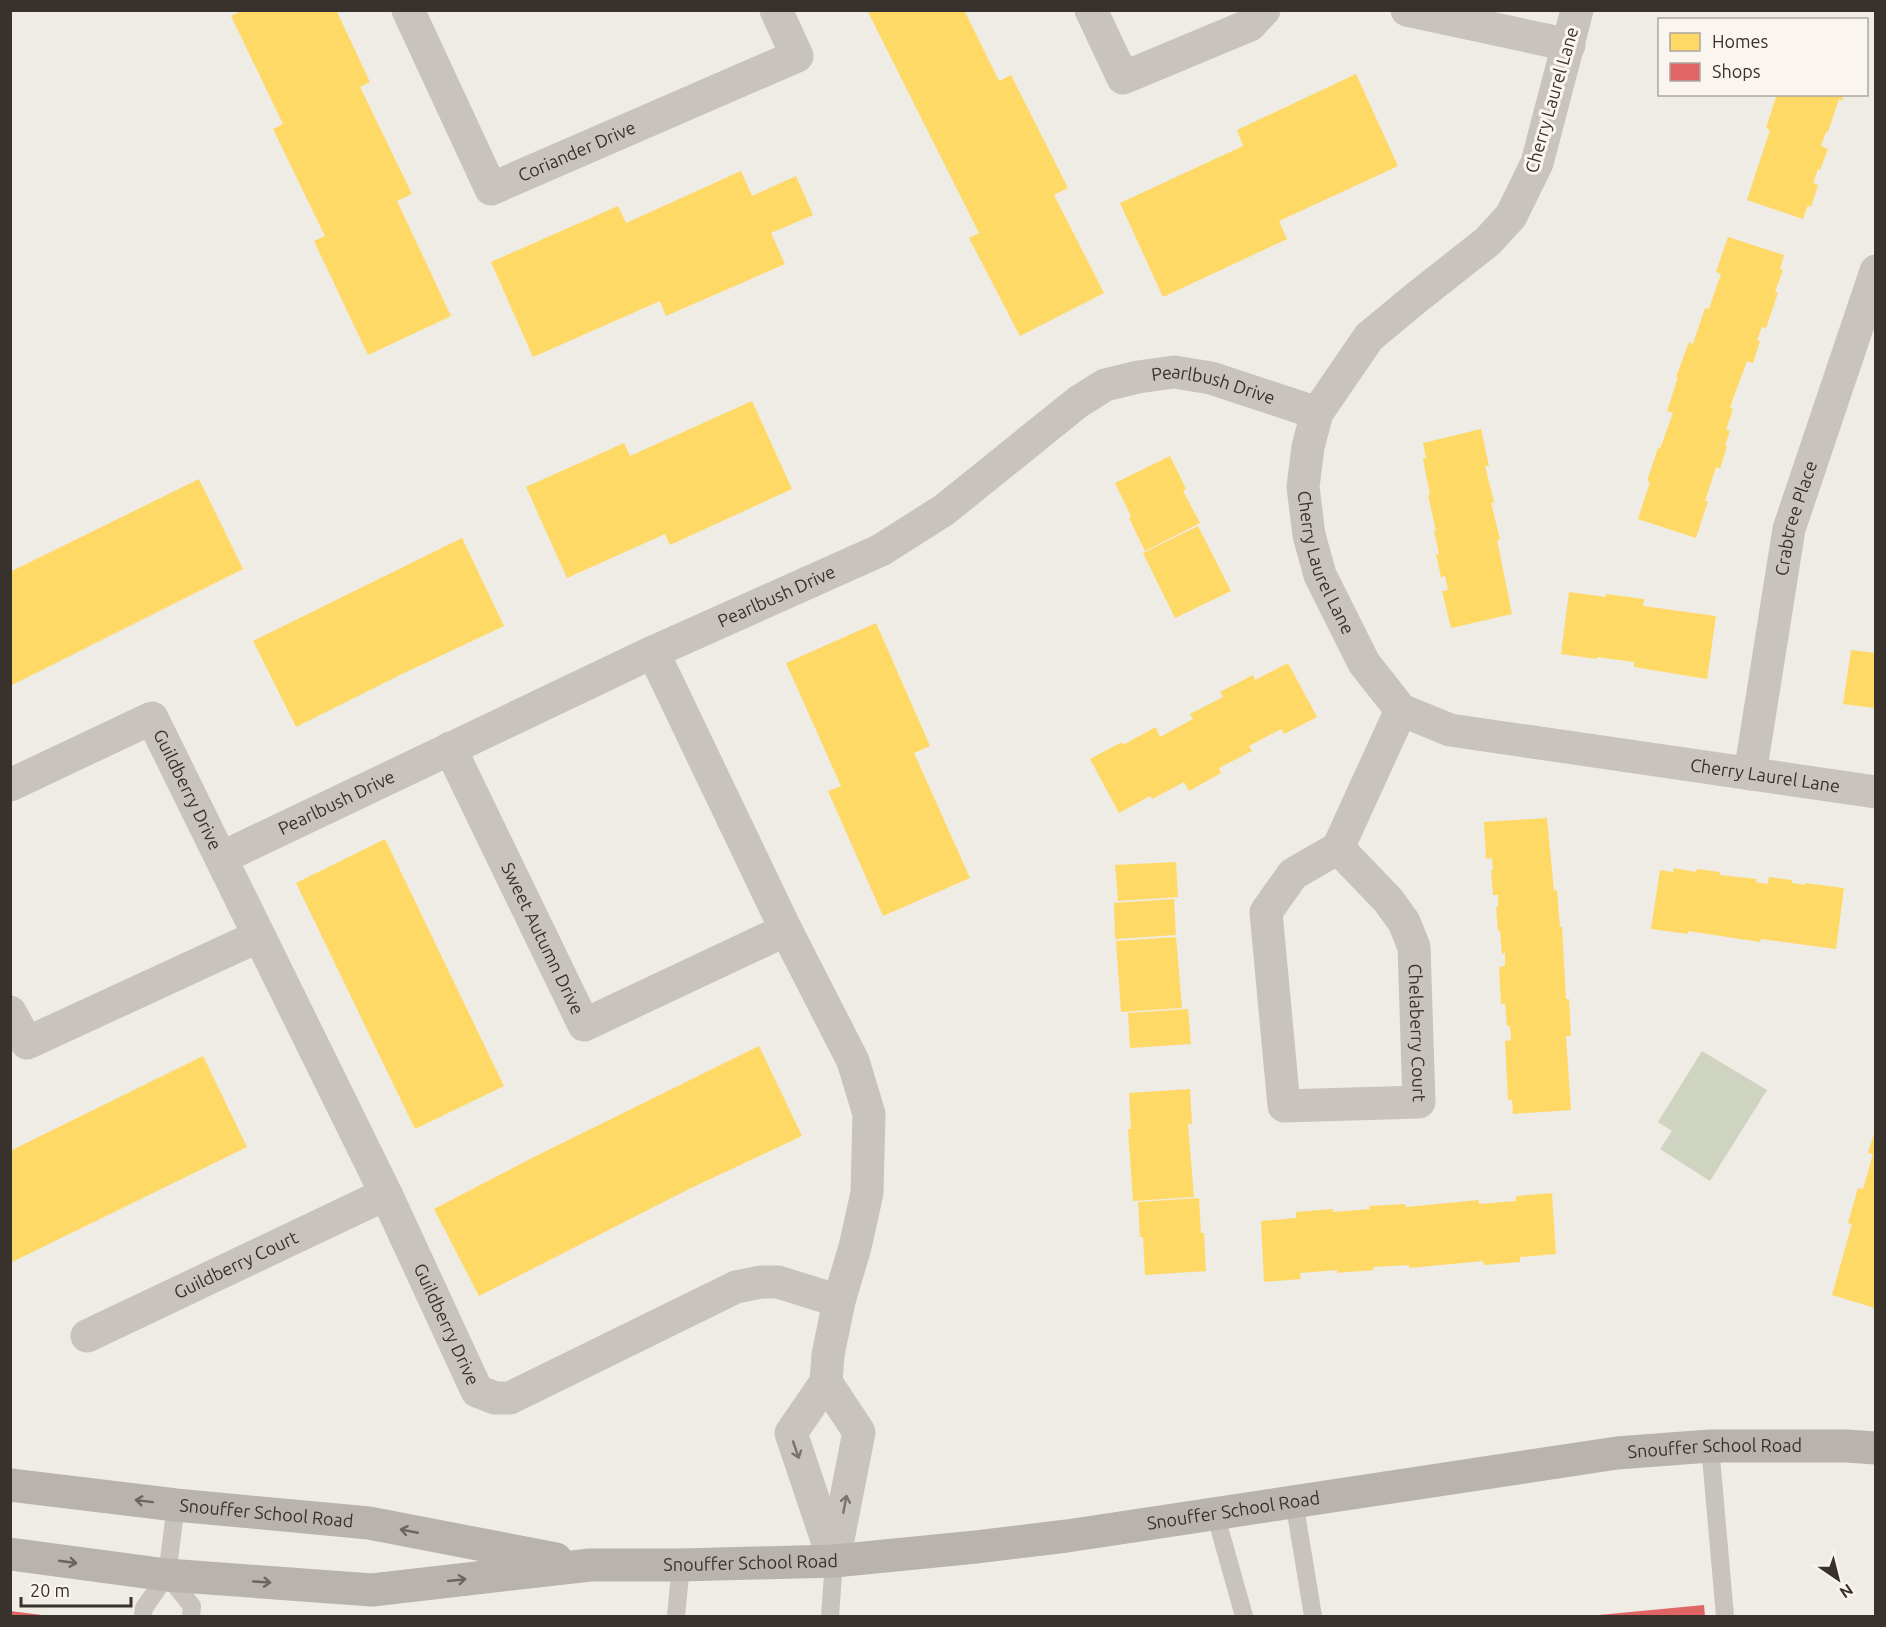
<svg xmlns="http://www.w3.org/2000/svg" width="1886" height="1627" font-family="Ubuntu,sans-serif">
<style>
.green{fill:#cfd4c0}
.homes{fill:#ffd966}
.shops{fill:#e06666}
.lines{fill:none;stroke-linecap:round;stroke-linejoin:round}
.service{stroke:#c8c3be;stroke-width:18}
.minor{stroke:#c8c3be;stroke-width:33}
.secondary{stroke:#b9b3ae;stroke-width:33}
.oneway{stroke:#79736d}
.oneway2{stroke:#6c655f}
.labels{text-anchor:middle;stroke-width:6;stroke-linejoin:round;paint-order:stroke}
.street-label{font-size:18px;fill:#39312b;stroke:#faf5ee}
</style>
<rect width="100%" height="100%" fill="#efebe5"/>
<path class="green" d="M1702 1051 1767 1090 1710 1181 1660 1149 1672 1131 1658 1122Z"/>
<path class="homes" d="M243 10H336L370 82 360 87 412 194 397 201 451 316 368 355 314 241 325 236 273 129 283 124 231 16Z
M867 10H964L999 81 1011 75 1068 188 1054 195 1104 293 1020 336 969 238 979 233Z
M1356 74 1398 166 1279 221 1287 239 1163 297 1120 203 1243 146 1237 130Z
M1777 94H1844L1842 101 1839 99 1828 132H1826L1821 146 1828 149 1820 170 1818 169 1813 183 1818 185 1811 207 1808 205 1803 219 1747 200 1770 130 1766 128Z
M741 171 752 196 796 176 813 215 771 233 785 264 666 316 660 301 533 357 491 262 618 206 626 223Z
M1728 237 1784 255 1780 269 1783 270 1775 292 1778 293 1766 328 1762 327 1757 340 1760 341 1753 363 1747 361 1734 396 1730 408 1733 409 1726 430 1730 431 1725 445 1727 446 1720 469 1716 467 1705 501H1708L1696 538 1638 519 1650 482 1647 481 1658 448 1660 449 1673 413 1667 411 1678 377H1676L1689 342 1693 344 1705 308 1709 309 1721 274 1716 272Z
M752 401 792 489 670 545 665 534 567 578 526 487 624 443 630 456Z
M1481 429 1489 466H1485L1494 502 1491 503 1500 539 1497 540 1512 614 1451 628 1442 591 1448 590 1445 576 1441 577 1436 554H1439L1434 531H1436L1428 495H1430L1423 459 1426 458 1423 443Z
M1170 456 1186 489 1183 491 1200 523 1145 551 1129 518 1131 516 1115 483Z
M199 479 243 569 10 686V572Z
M1198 526 1231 591 1175 618 1143 553Z
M462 538 504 626 404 673 296 727 253 641Z
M1569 592 1606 597V594L1644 599 1643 606 1716 616 1707 679 1634 667V662L1597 657V659L1561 654Z
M876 623 930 746 914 753 970 878 883 916 828 791 841 786 786 663Z
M1851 650 1875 653V708L1843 704Z
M1288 663 1317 717 1284 734 1281 729 1249 746 1252 751 1219 768 1221 773 1189 791 1184 782 1152 799 1150 796 1119 813 1090 759 1122 742 1123 745 1156 727 1160 737 1193 719 1190 714 1223 697 1220 692 1253 675 1255 680Z
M1547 818 1554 891 1557 890 1560 927H1562L1566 999H1569L1571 1036H1566L1571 1110 1513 1114 1512 1100H1508L1505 1041 1511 1040 1510 1026H1507L1505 1003 1501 1004 1499 967 1505 966V953L1502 954 1500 931H1498L1496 907H1498V895H1493L1491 870H1493L1492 858 1486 859 1484 822Z
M385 839 504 1086 415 1129 296 883Z
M1176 862 1178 897 1118 901 1115 865Z
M1674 868 1696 872 1697 869 1720 872V875L1757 879 1756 882 1768 884 1769 877 1792 880V883L1805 885V883L1844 888 1836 949 1761 939 1760 942 1688 931V934L1651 929 1660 870 1673 872Z
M1174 899 1176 935 1115 939 1114 903Z
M1176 937 1182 1008 1121 1012 1116 941Z
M1188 1009 1191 1044 1130 1048 1128 1013Z
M759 1046 802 1136 689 1189 479 1296 434 1209 532 1158Z
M203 1056 247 1147 10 1263V1151Z
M1190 1089 1192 1124H1188L1194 1197 1133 1201 1128 1129H1131L1129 1093Z
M1875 1131V1308L1832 1295 1852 1224 1848 1223 1858 1188 1863 1189 1873 1154 1868 1153Z
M1552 1193 1556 1254 1520 1257V1262L1484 1265 1483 1261 1409 1268V1265L1373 1267 1374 1270 1337 1273V1270L1300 1273 1301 1279 1264 1282 1261 1221 1296 1218V1212L1333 1209V1212L1370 1209 1369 1206 1405 1204 1406 1207 1479 1200V1204L1516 1201V1196Z
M1199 1198 1201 1233H1204L1206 1271 1145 1275 1143 1237H1140L1138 1202Z"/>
<path class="shops" d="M1704 1605 1705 1616H1599V1615Z
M10 1611 42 1615 41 1616H10Z"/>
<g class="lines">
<path class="service" d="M1710 1446 1725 1616
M1294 1501 1313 1616
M1215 1513 1244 1616
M167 1575 192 1606 191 1616
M143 1616 144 1608 167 1575 176 1505
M676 1616 681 1565
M830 1616 834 1561"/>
<g class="minor">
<path id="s1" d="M408 10 491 189 797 56 776 10"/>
<path d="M1091 10 1123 78 1250 25 1264 10"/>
<path d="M1407 10 1569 45"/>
<path id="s2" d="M1577 10 1537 163 1511 216 1487 242 1416 298 1369 337 1317 413 1308 447 1303 487 1309 535 1320 575 1364 663 1401 710 1450 730 1876 792"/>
<path d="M653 652 786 930 853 1061 869 1114 867 1193 855 1247 839 1301 828 1355 826 1382 791 1433 834 1561"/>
<path id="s3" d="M450 748 584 1025 786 930"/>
<path id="s4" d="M1750 774 1789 529 1876 271"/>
<path id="s5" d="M10 785 152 718 386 1194 477 1391 495 1398H510L736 1287 761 1282H778L839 1301"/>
<path id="s6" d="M1338 848 1388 900 1404 922 1414 947 1419 1102 1284 1106 1266 912 1293 874 1338 848 1401 710"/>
<path id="s7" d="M221 858 653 652 881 550 944 510 1078 402 1105 385 1138 377 1174 372 1211 378 1317 413"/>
<path d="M10 1012 27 1043 259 936"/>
<path id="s8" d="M87 1336 386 1194"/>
<path d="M826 1382 859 1432 834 1560"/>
</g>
<g class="secondary">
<path id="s9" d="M10 1485 176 1505 369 1523 556 1559"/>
<path id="s10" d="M10 1554 167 1575 372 1590 590 1565H681L834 1561 976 1547 1067 1536 1617 1453 1710 1446H1846L1876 1448"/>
</g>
</g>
<defs><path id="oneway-shaft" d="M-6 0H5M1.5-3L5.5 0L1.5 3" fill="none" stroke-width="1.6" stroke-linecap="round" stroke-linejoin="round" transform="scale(1.5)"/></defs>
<g class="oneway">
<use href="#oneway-shaft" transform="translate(796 1450) rotate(71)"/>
<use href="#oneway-shaft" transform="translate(845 1504) rotate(-79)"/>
</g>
<g class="oneway2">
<use href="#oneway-shaft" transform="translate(144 1501) rotate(-173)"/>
<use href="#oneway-shaft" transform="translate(409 1531) rotate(-169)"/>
<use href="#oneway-shaft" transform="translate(68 1562) rotate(8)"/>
<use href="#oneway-shaft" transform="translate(457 1580) rotate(-6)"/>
<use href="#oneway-shaft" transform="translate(262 1582) rotate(4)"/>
</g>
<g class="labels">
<g class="street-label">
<text transform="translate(1552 100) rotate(-74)" y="6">Cherry Laurel Lane</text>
<text dy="6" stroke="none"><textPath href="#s1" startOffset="291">Coriander Drive</textPath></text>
<text dy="6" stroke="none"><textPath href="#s7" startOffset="1118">Pearlbush Drive</textPath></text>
<text dy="6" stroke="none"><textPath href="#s4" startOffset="260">Crabtree Place</textPath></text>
<text dy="6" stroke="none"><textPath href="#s2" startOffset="651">Cherry Laurel Lane</textPath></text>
<text dy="6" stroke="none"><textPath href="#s7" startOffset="614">Pearlbush Drive</textPath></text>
<text dy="6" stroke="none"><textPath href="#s2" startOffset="1191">Cherry Laurel Lane</textPath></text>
<text dy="6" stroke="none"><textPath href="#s5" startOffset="237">Guildberry Drive</textPath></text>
<text dy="6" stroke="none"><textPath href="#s7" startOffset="128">Pearlbush Drive</textPath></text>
<text dy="6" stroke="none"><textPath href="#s3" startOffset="212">Sweet Autumn Drive</textPath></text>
<text dy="6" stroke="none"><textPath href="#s6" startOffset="212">Chelaberry Court</textPath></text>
<text dy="6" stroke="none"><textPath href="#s8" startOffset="165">Guildberry Court</textPath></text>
<text dy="6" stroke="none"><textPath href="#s5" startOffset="831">Guildberry Drive</textPath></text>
<text dy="6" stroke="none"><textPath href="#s10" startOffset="1716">Snouffer School Road</textPath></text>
<text dy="6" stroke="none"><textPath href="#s10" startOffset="1230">Snouffer School Road</textPath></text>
<text dy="6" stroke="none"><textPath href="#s9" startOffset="258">Snouffer School Road</textPath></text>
<text dy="6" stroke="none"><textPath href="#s10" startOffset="744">Snouffer School Road</textPath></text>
</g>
</g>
<rect width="1886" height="1627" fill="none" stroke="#39312b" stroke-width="24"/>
<rect x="1658" y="18" width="210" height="78" fill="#faf5ee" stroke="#ada7a0" stroke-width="1.5"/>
<rect x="1670" y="33" width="30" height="18" fill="#ffd966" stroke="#ada7a0" stroke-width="1.5"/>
<text x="1712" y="48" font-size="18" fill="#39312b">Homes</text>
<rect x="1670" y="63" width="30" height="18" fill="#e06666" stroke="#ada7a0" stroke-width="1.5"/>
<text x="1712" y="78" font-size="18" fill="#39312b">Shops</text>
<g transform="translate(1838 1579) rotate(145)" stroke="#faf5ee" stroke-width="4.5" paint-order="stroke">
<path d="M0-4.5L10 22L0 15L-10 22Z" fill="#39312b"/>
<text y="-9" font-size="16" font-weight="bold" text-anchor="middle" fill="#39312b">N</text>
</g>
<path d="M21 1597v9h110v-9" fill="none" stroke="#39312b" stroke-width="3"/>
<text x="30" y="1597" font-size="18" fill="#39312b" stroke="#faf5ee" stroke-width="4.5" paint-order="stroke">20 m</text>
</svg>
